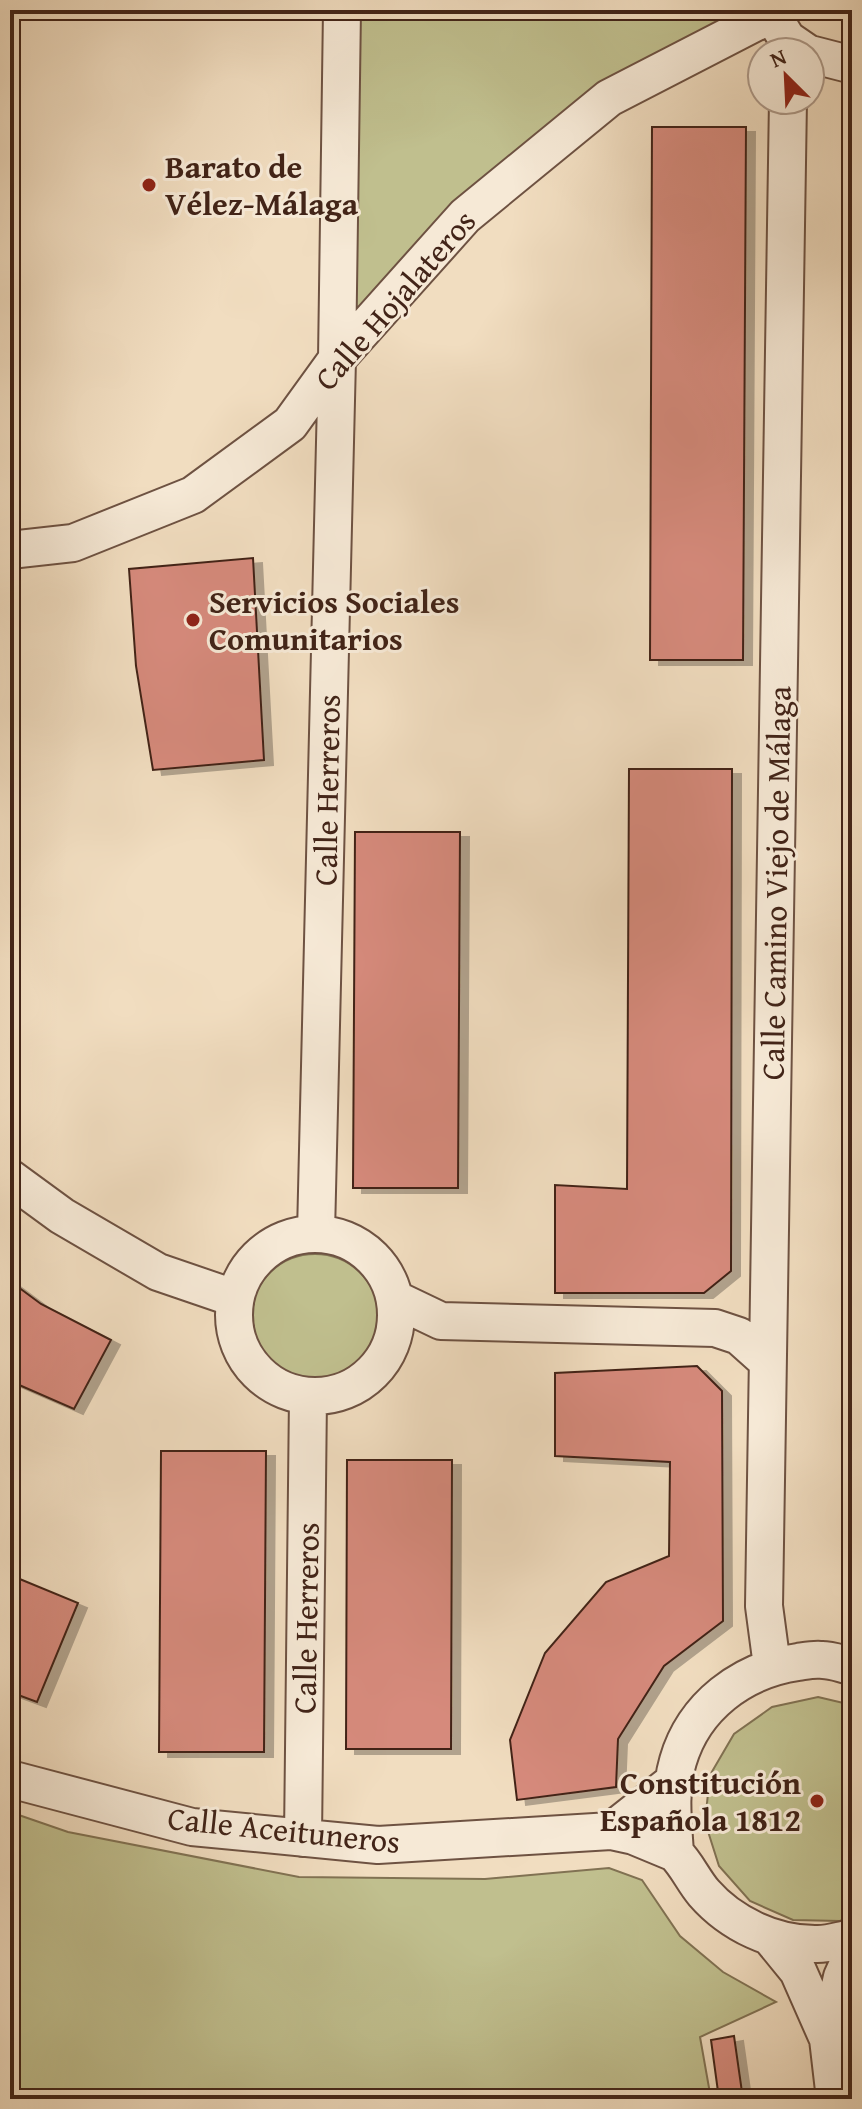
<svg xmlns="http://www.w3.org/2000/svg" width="862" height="2109" font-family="'Gentium Book Plus',serif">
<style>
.green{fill:#c0bf8e;stroke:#817253;stroke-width:2}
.building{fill:#d68a7c;stroke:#422418;stroke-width:2;filter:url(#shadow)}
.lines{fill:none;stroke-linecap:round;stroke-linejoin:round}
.street-casing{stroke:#6e5242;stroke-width:40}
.street{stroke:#f6e9d6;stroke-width:36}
.poi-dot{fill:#8f2418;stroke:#f6e9d6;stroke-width:3}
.labels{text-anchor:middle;stroke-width:6;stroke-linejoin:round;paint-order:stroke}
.poi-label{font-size:32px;font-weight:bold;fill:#422418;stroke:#f6e9d6;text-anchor:start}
.street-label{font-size:32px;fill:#422418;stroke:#f6e9d6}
</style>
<defs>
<filter id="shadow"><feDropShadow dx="9" dy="5" stdDeviation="0" flood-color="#0004"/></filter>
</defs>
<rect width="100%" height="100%" fill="#f1ddc0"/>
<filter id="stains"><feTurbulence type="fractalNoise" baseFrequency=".0025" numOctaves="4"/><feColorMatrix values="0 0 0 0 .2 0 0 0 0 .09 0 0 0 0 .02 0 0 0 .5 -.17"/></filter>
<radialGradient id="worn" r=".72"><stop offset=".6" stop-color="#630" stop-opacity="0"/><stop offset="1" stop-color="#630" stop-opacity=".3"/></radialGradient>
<path class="green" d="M352 10H740L591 91 355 322Z
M251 1318a64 64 0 1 1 128 0a64 64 0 1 1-128 0Z
M818 1697 852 1705V1916L840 1921 793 1920 750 1901 719 1866 705 1822 710 1775 734 1734 772 1707Z
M10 1812 68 1832 299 1877 485 1879 609 1868 642 1880 680 1936 723 1972 776 2002 700 2037 711 2099H10Z"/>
<path class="building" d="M652 127H746L743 660H650Z
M253 558 264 760 153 770 136 666 129 569Z
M629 769H732L731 1271 704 1293H555V1185L627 1189Z
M355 832H460L458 1188H353Z
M10 1281 41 1304 111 1340 74 1409 10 1381Z
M697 1366 722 1391 723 1621 664 1666 618 1739 616 1787 517 1800 510 1740 545 1653 606 1582 669 1556 670 1462 555 1456V1373Z
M161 1451H266L264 1752H159Z
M347 1460H452L451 1749H346Z
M10 1575 78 1603 37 1702 10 1692Z
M734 2036 743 2099H719L711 2040Z"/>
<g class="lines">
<defs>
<path id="street" d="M769 10 787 39 806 52
M810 54 845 63 852 62
M10 550 73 543 193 495 290 424 337 359 465 216 609 98 770 15
M10 1178 62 1216 158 1272 234 1298
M316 1233 337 359 342 10
M234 1315a81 81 0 1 1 162 0a81 81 0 1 1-162 0Z
M395 1299 441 1321 715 1328 739 1336 767 1361
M772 1666 764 1606 788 100
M852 1666C842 1664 832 1660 822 1660 814 1659 805 1661 798 1662 742 1670 694 1706 678 1761 669 1791 673 1822 675 1853 687 1865 693 1880 704 1893 731 1924 774 1944 815 1944 827 1945 840 1940 852 1938
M10 1779 192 1827 378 1845 611 1831 634 1836 675 1853
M611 1831 673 1782
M303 1838 308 1397
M771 1938 798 1971 828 2039 835 2099
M828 2039 842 1977 852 1955"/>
</defs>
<use href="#street" class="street-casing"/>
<use href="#street" class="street"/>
</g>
<g class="poi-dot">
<circle cx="149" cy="185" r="8"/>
<circle cx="193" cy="620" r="8"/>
<circle cx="817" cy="1801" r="8"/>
</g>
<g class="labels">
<g class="poi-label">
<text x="165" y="178">Barato de<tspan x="165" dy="37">Vélez-Málaga</tspan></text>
<text x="209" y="613">Servicios Sociales<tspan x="209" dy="37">Comunitarios</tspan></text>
<text x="801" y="1794" text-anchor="end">Constitución<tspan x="801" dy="37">Española 1812</tspan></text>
</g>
<g class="street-label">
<text transform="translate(395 300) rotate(-49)" y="11">Calle Hojalateros</text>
<text transform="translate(327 790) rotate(-89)" y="11">Calle Herreros</text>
<text transform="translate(776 883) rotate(-89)" y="11">Calle Camino Viejo de Málaga</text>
<text transform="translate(306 1618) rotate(-89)" y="11">Calle Herreros</text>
<text transform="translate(284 1830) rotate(6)" y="11">Calle Aceituneros</text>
</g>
</g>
<rect width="862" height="2109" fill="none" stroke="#f1ddc0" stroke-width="40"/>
<rect x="12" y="12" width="838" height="2085" fill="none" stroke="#422418" stroke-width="4"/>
<rect x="20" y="20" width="822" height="2069" fill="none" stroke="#422418" stroke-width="2"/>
<g transform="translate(786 76) rotate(336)"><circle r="38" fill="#f6e9d6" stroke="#ae9a8a" stroke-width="2"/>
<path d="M0-6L14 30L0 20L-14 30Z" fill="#8f2418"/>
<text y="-12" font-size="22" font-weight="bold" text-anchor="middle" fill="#422418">N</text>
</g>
<rect width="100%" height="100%" filter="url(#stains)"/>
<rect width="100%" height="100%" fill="url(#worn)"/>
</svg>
